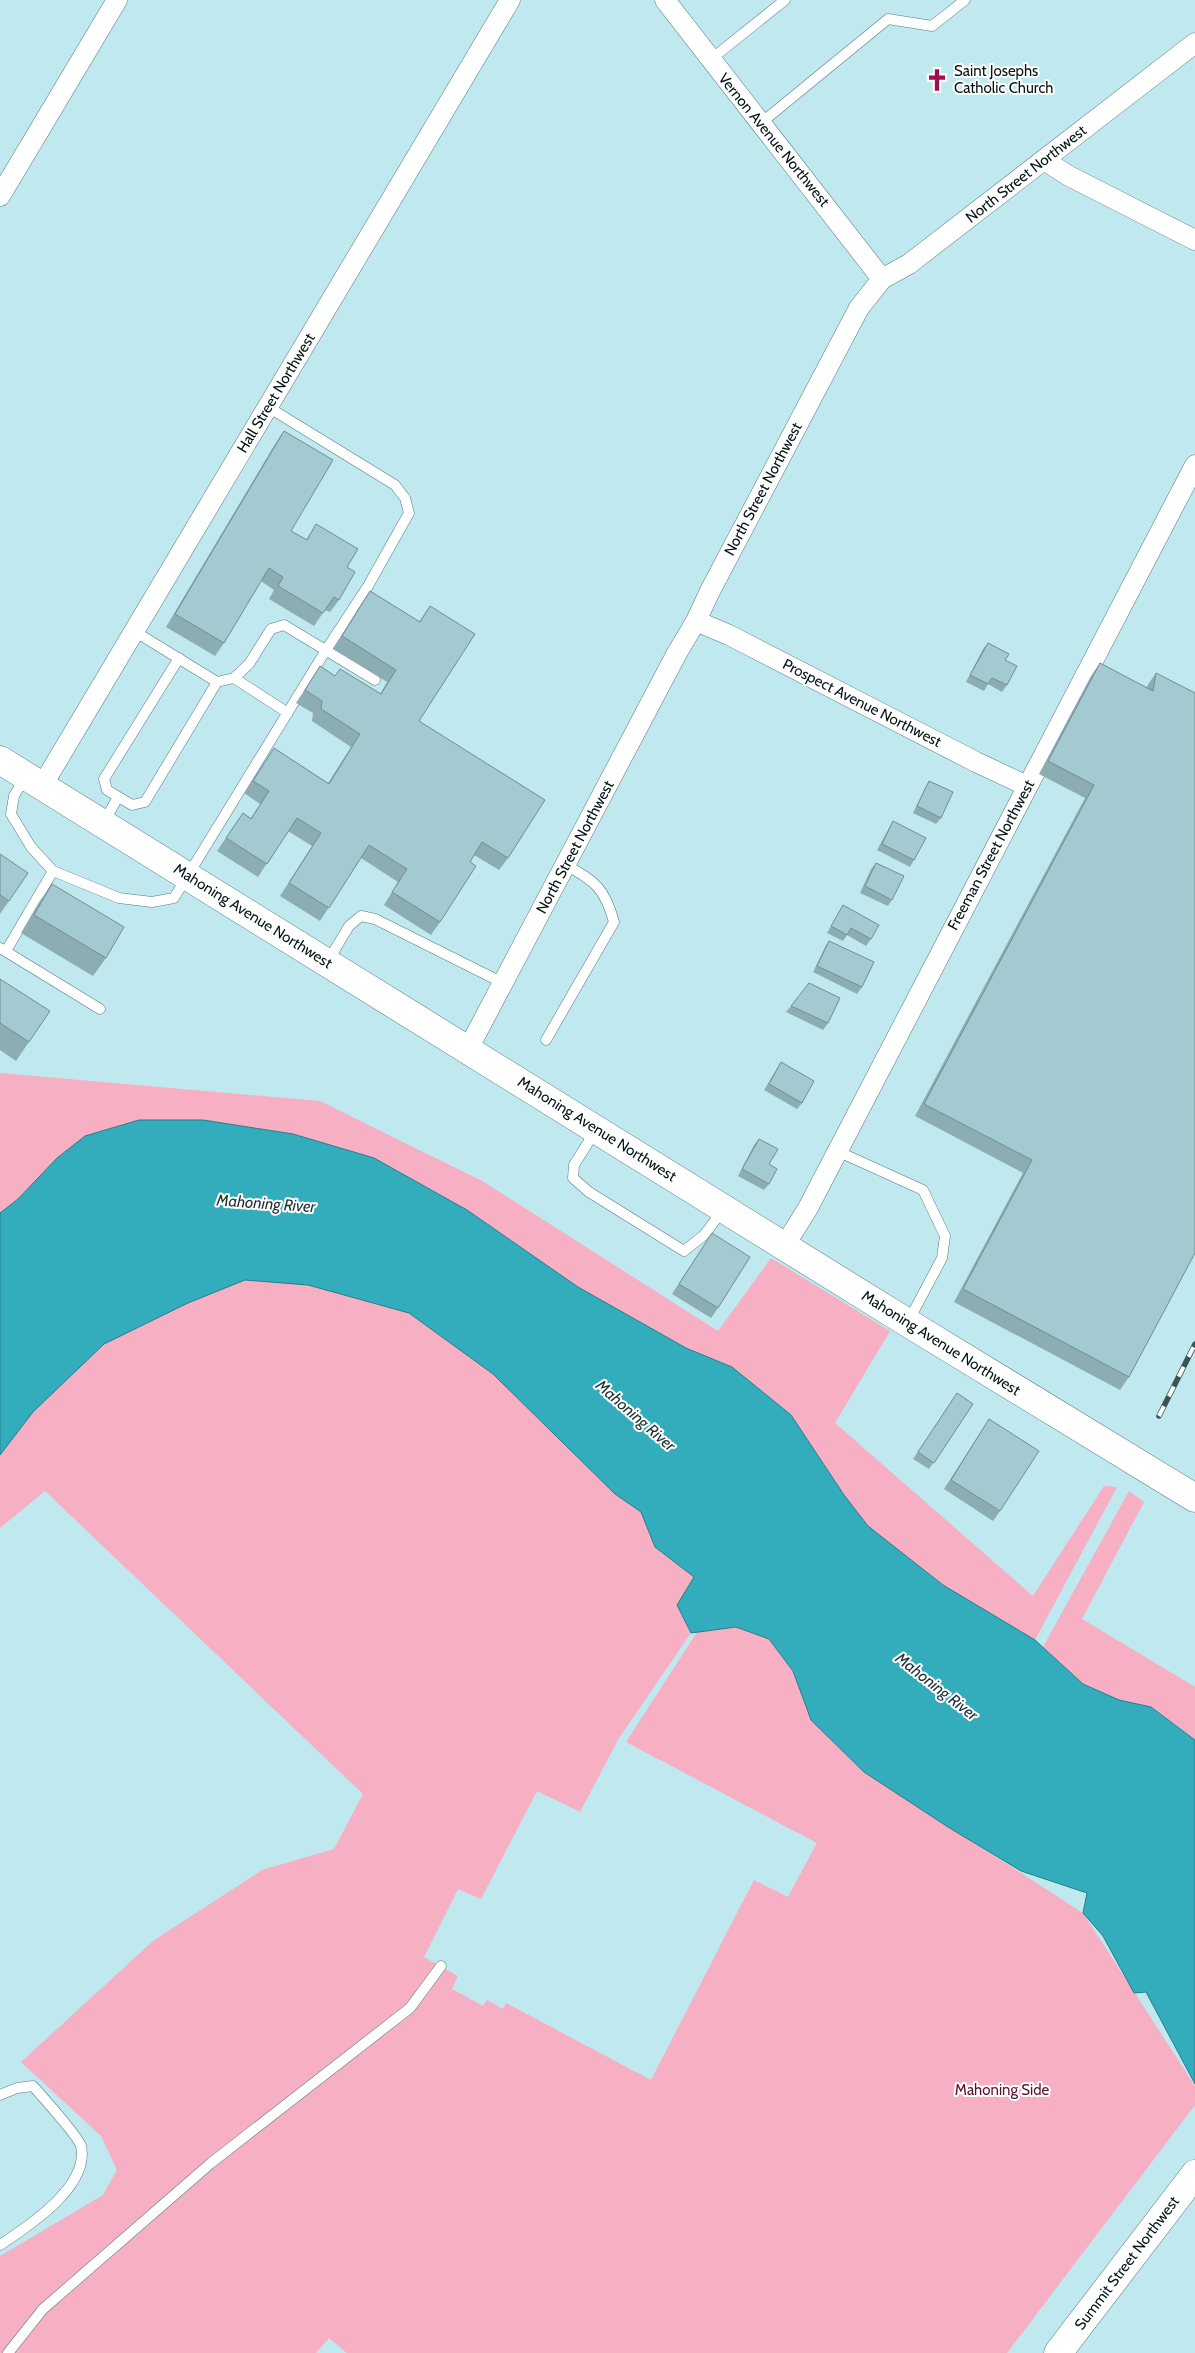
<svg xmlns="http://www.w3.org/2000/svg" width="1195" height="2353" font-family="Cabin,sans-serif">
<style>
.green{fill:#f6afc3}
.water{fill:#33acbc;stroke:#257e8a}
.lines{fill:none;stroke-linecap:round;stroke-linejoin:round}
.lane-casing{stroke:#567b81;stroke-width:11}
.street-casing{stroke:#567b81;stroke-width:21}
.secondary-casing{stroke:#567b81;stroke-width:29}
.lane{stroke:#fff;stroke-width:10}
.street{stroke:#fff;stroke-width:20}
.secondary{stroke:#fff;stroke-width:28}
.rail-casing{stroke:#3c5356;stroke-width:5.5}
.rail{stroke:#fff;stroke-width:4;stroke-dasharray:11;stroke-linecap:butt}
.wall{fill:#8caeb3}
.building{fill:#a3cad0;stroke:#728d92}
.labels{text-anchor:middle;stroke-width:4;stroke-linejoin:round;paint-order:stroke}
.poi-label{font-size:15px;fill:#051416;stroke:#fff;text-anchor:start}
.street-label{font-size:15px;fill:#051416;stroke:#fff}
.park-label{font-size:15px;fill:#5a112f;stroke:#fff}
.water-label{font-size:16px;font-style:italic;fill:#1c3134;stroke:#fff}
</style>
<rect width="100%" height="100%" fill="#c0e8ef"/>
<path class="green" d="M0 1073 320 1101 484 1182 718 1331 771 1258 890 1331 835 1423 1033 1596 1104 1486 1117 1487 1035 1640 943 1585 868 1526 844 1495 791 1415 732 1367 686 1348 578 1287 467 1210 374 1158 293 1134 203 1120 85 1136 57 1158 18 1199 0 1213Z
M245 1280 308 1285 409 1313 493 1374 615 1494 641 1512 655 1547 694 1577 677 1605 691 1633 619 1738 580 1812 537 1791 481 1899 458 1889 424 1957 458 1976 452 1989 483 2006 487 2000 503 2009 506 2003 651 2080 754 1880 788 1897 817 1843 626 1742 697 1632 736 1627 769 1639 793 1671 811 1720 864 1772 1083 1913 1195 2086V2105L1007 2353H347L329 2338 316 2353H0V2256L103 2195 117 2170 101 2136 21 2062 153 1941 262 1870 334 1849 363 1794 45 1491 0 1528V1455L33 1412 104 1344 188 1303Z
M1129 1491 1144 1502 1082 1619 1195 1687V1739L1151 1707 1119 1700 1083 1684 1043 1647Z"/>
<path class="water" d="M139 1120H203L293 1134 374 1158 467 1210 578 1287 686 1348 732 1367 791 1415 844 1495 868 1526 943 1585 1035 1640 1083 1684 1119 1700 1151 1707 1195 1740V2084L1146 1992 1134 1993 1103 1936 1083 1913 1087 1893 1021 1871 948 1827 864 1772 811 1720 793 1671 769 1639 736 1627 691 1633 677 1605 694 1577 655 1547 641 1512 615 1494 493 1374 409 1313 308 1285 245 1280 188 1303 104 1344 33 1412 0 1455V1213L18 1199 57 1158 85 1136Z"/>
<g class="lines">
<defs>
<path id="lane" d="M710 60 785 0
M761 123 888 19 932 26 965 0
M134 631 217 682 234 678 249 664 271 629 284 625 375 680
M179 658 104 779 107 790 132 805 145 802 217 682
M234 678 288 713
M25 777 14 796 11 814 31 847 53 871 119 898 152 902 174 898 326 650 368 586 409 513 405 498 395 485 268 407
M104 822 118 797
M0 948 100 1009
M6 951 53 871
M328 961 349 926 361 916 375 919 503 983
M546 1040 614 922C605 889 595 880 565 865
M596 1130 574 1165 573 1178 589 1192 684 1251 704 1235 723 1210
M837 1151 923 1190 945 1236 942 1258 908 1322
M0 2095 17 2088 33 2086C41 2095 79 2138 81 2146 90 2186 29 2226 0 2245
M8 2353 43 2309 211 2163 410 2008 441 1966"/>
<path id="street" d="M665 0 882 279
M1044 160 1069 176 1195 240
M0 196 117 0
M696 621 729 635 976 762 1027 786
M42 786 510 0
M468 1049 677 653 696 621 710 591 859 308 882 279 909 264 1195 43
M785 1245 808 1208 1195 465"/>
<path id="secondary" d="M0 760 908 1323 1195 1498
M1058 2353 1195 2174"/>
</defs>
<use href="#lane" class="lane-casing"/>
<use href="#street" class="street-casing"/>
<use href="#secondary" class="secondary-casing"/>
<use href="#lane" class="lane"/>
<use href="#street" class="street"/>
<use href="#secondary" class="secondary"/>
<defs>
<path id="rail" d="M1159 1416 1195 1344"/>
</defs>
<use href="#rail" class="rail-casing"/>
<use href="#rail" class="rail"/>
</g>
<path class="wall" d="M284 431 291 531 306 540 316 524 347 567 339 600 330 612 325 610 314 626 269 599 274 590 261 581 224 643 215 656 166 627 275 444Z
M370 591 419 622 430 606 419 721 508 858 499 870 474 855 470 862 440 922 431 935 384 905 398 882 361 858 320 921 280 896 312 846 288 831 258 877 217 851 243 813 251 818 260 804 244 793 274 748 328 783 351 747 312 721 313 713 296 703 320 666 335 676 380 694 387 682 333 649 361 604Z
M988 643 1007 685 1002 692 988 684 984 691 966 682 983 649Z
M1100 663 1147 688V686L1156 673 1129 1377 1120 1390 954 1302 1023 1173 915 1116 1085 798 1039 774 1091 676Z
M929 781 941 818 936 824 913 813 925 788Z
M893 821 914 860 910 867 877 850 889 828Z
M0 854 9 901 0 914Z
M876 863 892 900 888 906 860 893 871 869Z
M52 884 106 958 93 976 21 933 39 902Z
M843 905 871 939 866 946 847 935 843 941 827 933Z
M829 941 862 987 857 994 813 972 825 947Z
M0 979 29 1042 16 1061 0 1050Z
M791 1006 828 1023 823 1030 786 1012Z
M781 1062 802 1103 797 1109 764 1090Z
M759 1139 769 1164V1184L764 1190 738 1176 754 1145Z
M712 1233 718 1308 711 1318 672 1294Z
M957 1393 973 1404 929 1469 913 1459Z
M989 1419 1000 1511 993 1521 944 1489Z"/>
<path class="building" d="M284 431 333 460 291 531 307 540 316 524 358 549 347 567 355 572 339 600 334 597 323 613 278 586 283 577 269 568 224 643 175 614Z
M370 591 420 622 430 606 475 634 419 721 545 800 508 858 482 842 470 862 476 866 440 922 392 892 407 869 369 845 329 908 289 883 321 833 297 818 267 864 226 838 243 813 251 819 269 791 253 781 274 748 329 784 360 734 321 709 322 701 305 690 320 666 335 676 340 669 381 694 396 670 342 636Z
M988 643 1009 654 1005 660 1017 666 1007 685 992 678 988 684 970 675Z
M1100 663 1153 691 1156 673 1195 693V1253L1129 1377 963 1289 1032 1160 924 1104 1094 785 1048 761Z
M929 781 953 792 941 818 917 806Z
M893 821 926 838 914 860 882 844Z
M0 854 28 873 9 901 0 895Z
M876 863 904 876 892 900 865 886Z
M52 884 124 927 106 958 34 915Z
M843 905 879 925 871 939 851 928 847 935 831 926Z
M829 941 874 962 862 987 817 966Z
M0 979 50 1011 29 1042 0 1023Z
M809 983 840 998 828 1023 791 1006Z
M781 1062 814 1081 802 1103 769 1084Z
M759 1139 778 1149 769 1164 777 1169 769 1184 742 1169Z
M712 1233 750 1257 718 1308 679 1284Z
M957 1393 973 1404 934 1463 918 1452Z
M989 1419 1039 1451 1000 1511 951 1480Z"/>
<defs>
<symbol id="church-bare" viewBox="-9 -9 18 18"><path d="M-1.2-6h2.4v3.5h3.3v2.4h-3.3V6h-2.4V-.1h-3.3v-2.4h3.3Z" fill="#a00d53" stroke="#fff" stroke-width="2.5" paint-order="stroke"/></symbol>
</defs>
<g fill-rule="evenodd">
<use href="#church-bare" x="921" y="64" width="32" height="32"/>
</g>
<g class="labels">
<g class="poi-label">
<text x="954" y="76">Saint Josephs<tspan x="954" dy="17">Catholic Church</tspan></text>
</g>
<g class="street-label">
<text transform="translate(774 140) rotate(51)" y="5">Vernon Avenue Northwest</text>
<text transform="translate(1026 174) rotate(-38)" y="5">North Street Northwest</text>
<text transform="translate(276 393) rotate(-59)" y="5">Hall Street Northwest</text>
<text transform="translate(763 489) rotate(-62)" y="5">North Street Northwest</text>
<text transform="translate(862 703) rotate(27)" y="5">Prospect Avenue Northwest</text>
<text transform="translate(575 847) rotate(-62)" y="5">North Street Northwest</text>
<text transform="translate(991 855) rotate(-62)" y="5">Freeman Street Northwest</text>
<text transform="translate(253 916) rotate(32)" y="5">Mahoning Avenue Northwest</text>
<text transform="translate(597 1129) rotate(32)" y="5">Mahoning Avenue Northwest</text>
<text transform="translate(941 1343) rotate(32)" y="5">Mahoning Avenue Northwest</text>
<text transform="translate(1127 2263) rotate(-53)" y="5">Summit Street Northwest</text>
</g>
<g class="park-label">
<text x="1002" y="2095">Mahoning Side</text>
</g>
<g class="water-label">
<text transform="translate(266 1203) rotate(4)" y="6">Mahoning River</text>
<text transform="translate(636 1415) rotate(41)" y="6">Mahoning River</text>
<text transform="translate(937 1686) rotate(38)" y="6">Mahoning River</text>
</g>
</g>
</svg>
